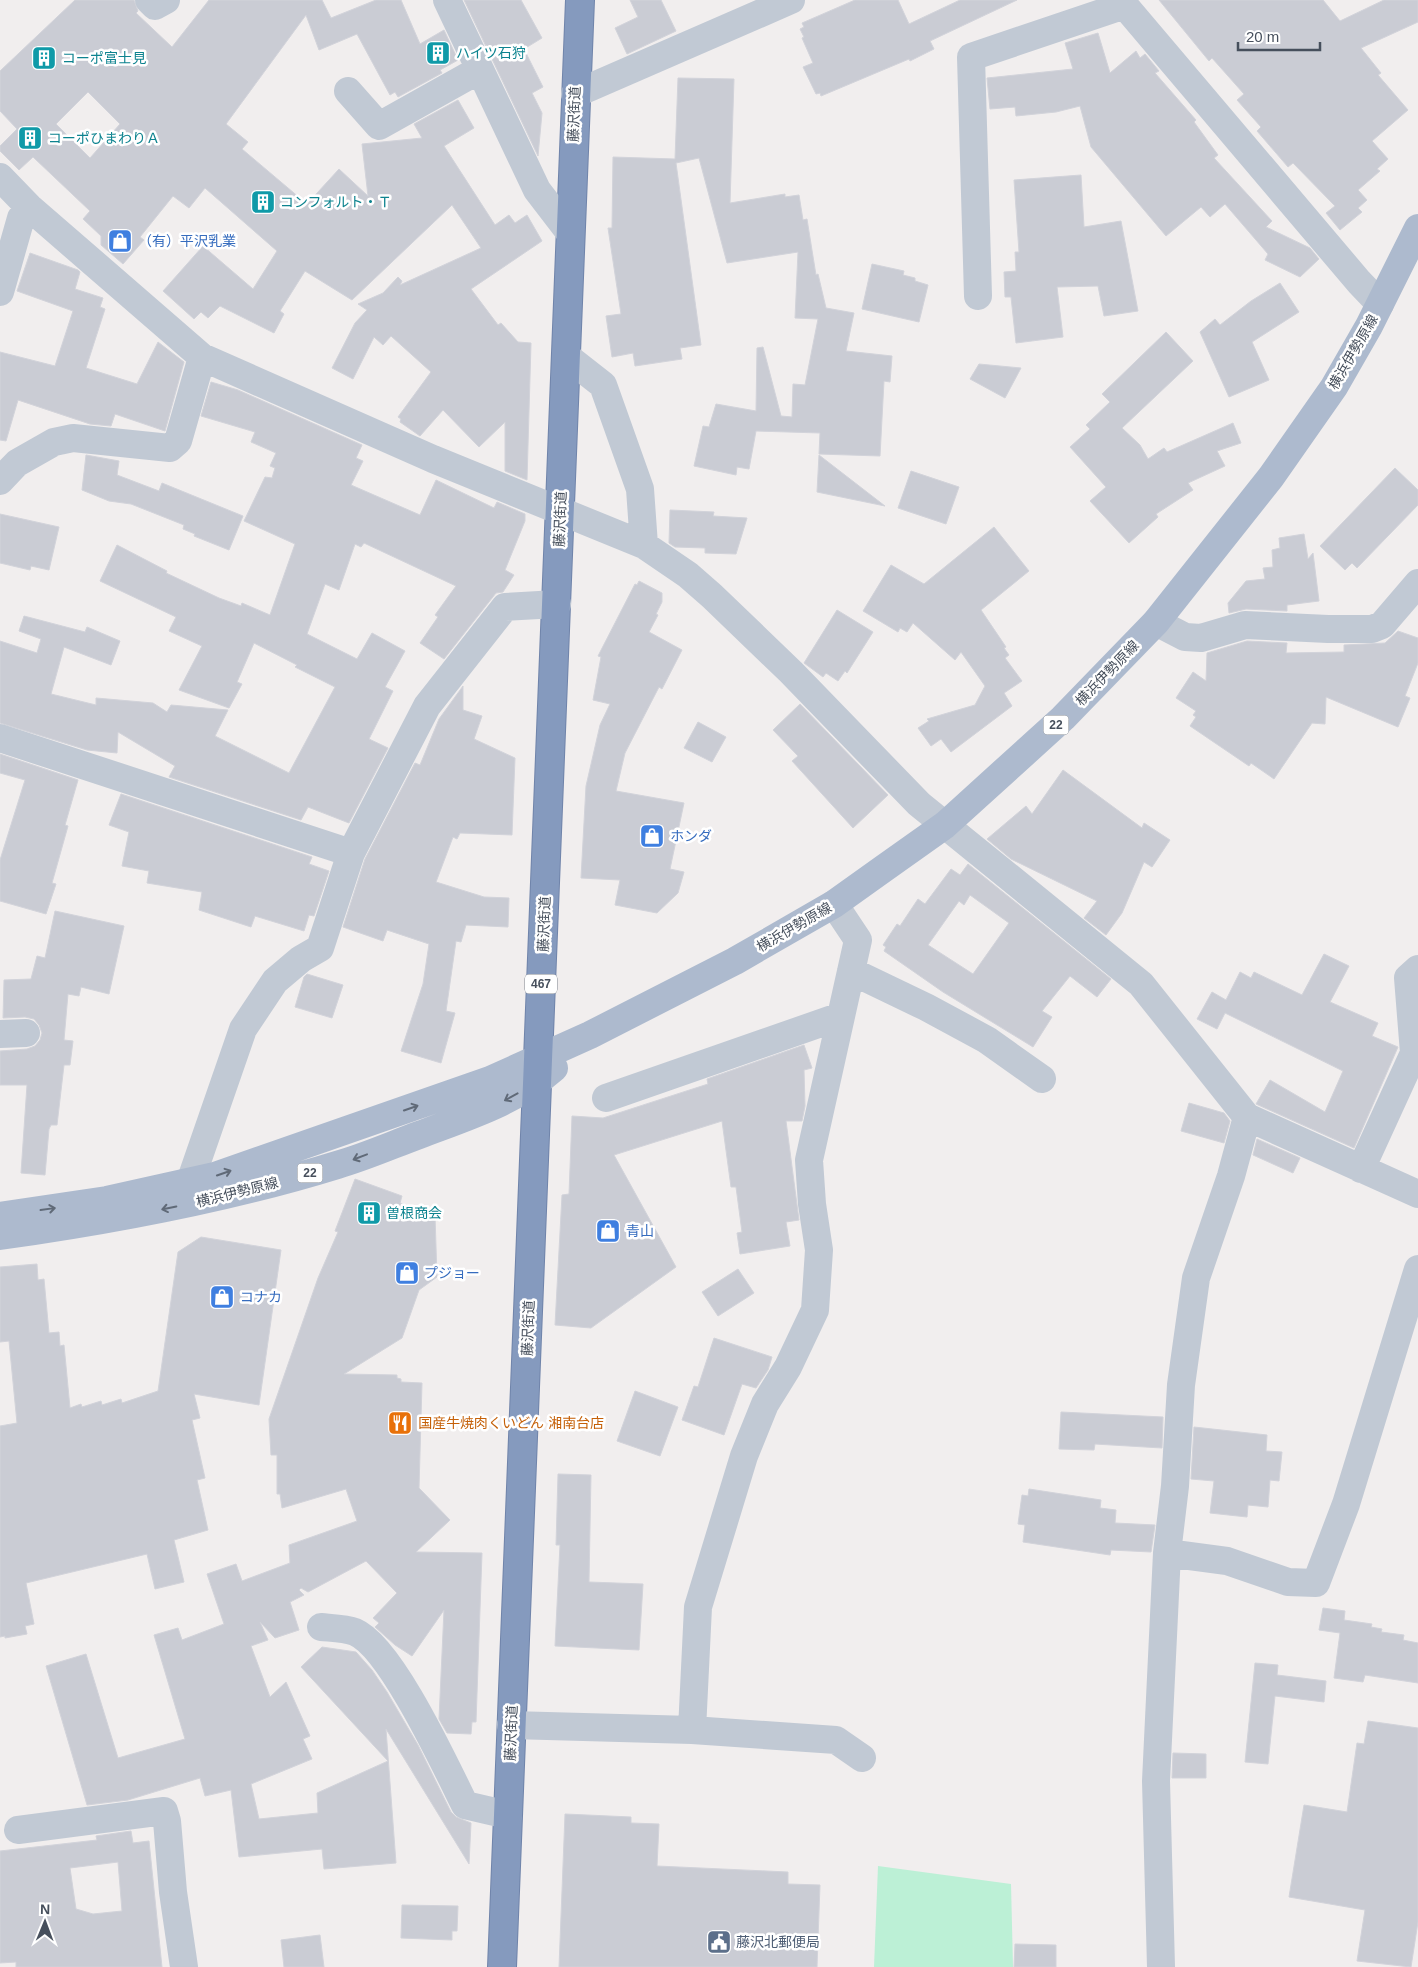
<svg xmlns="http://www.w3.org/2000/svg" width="1418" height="1967" font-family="Arial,'Noto Sans JP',sans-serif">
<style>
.green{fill:#bcf0d6}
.building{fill:#caccd4;stroke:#d2d3da;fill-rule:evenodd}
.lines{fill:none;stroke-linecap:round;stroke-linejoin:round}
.highway-casing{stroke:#7084aa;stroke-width:30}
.minor{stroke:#c1c9d4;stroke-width:28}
.major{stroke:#adbace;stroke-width:28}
.highway{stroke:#859abe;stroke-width:28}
.oneway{stroke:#606a78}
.labels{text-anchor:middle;stroke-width:5;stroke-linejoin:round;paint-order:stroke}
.shield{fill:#fff;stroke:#7e848d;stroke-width:1}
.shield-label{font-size:12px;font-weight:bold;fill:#464f5c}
.culture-label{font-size:14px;fill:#0d838f;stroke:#fff;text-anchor:start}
.street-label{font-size:14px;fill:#464f5c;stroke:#fff}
.shop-label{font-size:14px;fill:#366cbe;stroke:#fff;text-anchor:start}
.food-label{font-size:14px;fill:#c56008;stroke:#fff;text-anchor:start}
.service-label{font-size:14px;fill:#4e5e75;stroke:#fff;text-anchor:start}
</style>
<rect width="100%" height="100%" fill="#f1eeee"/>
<path class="green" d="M878 1866 1011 1884 1013 1967H874Z"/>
<path class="building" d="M75 0H134L138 11 136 13 172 47 209 0H322L331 18 376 0H401L420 44 444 30 458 60 440 70 442 73 398 97 395 92 390 95 357 34 319 50 306 15 226 124 248 142 242 149 307 204 339 169 368 196 362 144 422 138 414 124 458 100 474 128 444 146 495 225 509 215 515 223 527 215 542 241 471 289 498 325 501 323 518 342 531 343 527 480 505 471V422L479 447 443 410 420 436 400 422 401 419 398 417 431 372 391 336 383 345 374 337 353 379 332 368 355 323 367 310 358 304 383 293 398 277 402 281 400 285 481 248 452 205 352 300 305 271 280 311 284 314 274 333 220 306 208 318 201 312 194 319 163 291 203 246 253 289 277 251 205 188 189 208 173 196 140 237 144 240 123 264 101 245V236L83 219 90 211 33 157 19 170 0 151V146L17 129 0 111V71ZM88 92 120 124 90 158 56 124Z
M464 0H521L542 38 524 49 543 87 532 93 542 113 538 156Z
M630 0H661L676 31 627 54 615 28 638 17Z
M855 0H898L909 24 960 0H1017L930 41 934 49 910 61 909 59 821 96 820 93 816 94 803 67 813 63 802 38 804 37 800 29 804 27 802 23Z
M1159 0H1323L1340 21 1384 0H1418V22L1361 48 1381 73 1378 75 1408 110 1372 141 1388 159 1377 169 1380 171 1358 190 1367 200 1358 208 1362 212 1340 230 1326 213 1335 206 1293 163 1288 167 1257 131 1261 127 1237 100 1244 94 1212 58 1209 61Z
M1098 33 1110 73 1136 51 1140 58 1145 54 1159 71 1155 73 1196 120 1194 122 1218 155 1214 158 1272 221 1266 227 1310 248 1319 259 1300 277 1265 260 1268 254 1225 204 1210 217 1201 207 1166 236 1091 147 1080 106 1056 112 1016 116 1015 107 990 109 987 78 1073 69 1065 43Z
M678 78 734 79 730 203 785 194V197L799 195 803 220 807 219 816 275 818 274 826 308 854 313 846 351 892 356 890 382 884 381 880 456 819 454 820 433 756 431 749 469 737 467 736 475 694 466 703 426 709 427 716 404 756 411 757 348 763 347 781 416 792 417 793 384 805 385 818 319 795 318 798 252 727 263 699 158 676 163 701 345 680 348 682 359 635 366 633 353 612 357 606 316 621 314 608 228H612L613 157 675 159Z
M1081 175 1084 227 1121 221 1138 311 1104 316 1098 286 1057 287 1063 337 1016 343 1011 297H1005L1004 272 1016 271 1015 252H1019L1014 180Z
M30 253 78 270 80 272 75 289 103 298 100 307 105 309 86 368 137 384 158 342 184 362 165 431 115 414 111 426 90 424 18 400 6 441 0 440V352L55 366 73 311 17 291Z
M872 264 904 271 903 275 915 278V281L928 285 919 322 862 309Z
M1280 283 1299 312 1252 342 1269 380 1229 397 1200 332 1215 319 1220 325 1251 301Z
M1166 332 1193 361 1122 428 1140 445 1148 459 1164 448 1167 452 1233 423 1241 443 1217 451 1225 466 1188 483 1193 490 1156 514 1158 517 1129 543 1090 501 1106 487 1070 447 1090 429 1086 425 1110 402 1102 394Z
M979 364 1021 368 1005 398 970 379Z
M211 382 238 390 362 445 356 458 363 461 351 485 420 515 436 480 494 508 497 502 525 514V521L505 570 514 575 503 592 496 593 444 659 420 643 438 617 435 615 456 586 364 543 361 547 355 544 339 590 325 584 307 634 357 659 372 633 405 651 385 687 393 691 369 739 388 748 349 823 308 807 301 820 169 777 175 766 118 732 117 753 87 750 0 723V641L37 653 41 639 19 631 24 616 85 632 87 627 120 641 111 665 64 647 51 694 96 705V698L153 703 167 712 171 705 228 710 215 736 289 773 335 687 295 667 297 665 254 643 237 682 242 684 229 708 179 690 202 646 169 631 176 617 100 581 117 545 167 571 166 573 219 598 241 606 242 603 270 615 295 544 244 521 265 477 272 478 275 468 270 466 276 453 251 442 255 432 201 416Z
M86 455 119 461 117 475 159 491 162 483 243 516 229 550 194 536 195 534 183 529 184 525 131 504 109 501 82 490Z
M819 455 885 506 817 492Z
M1395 468 1418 490V505L1357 568 1352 563 1345 570 1320 546Z
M911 471 959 487 946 524 898 508Z
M670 510 714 512 713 516 747 518 736 554 705 553V548L675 547 669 543Z
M0 514 59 527 49 570 31 566 30 570 0 563Z
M994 527 1029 571 981 610 1006 647 1004 648 1009 655 1005 658 1022 681 1004 693 1012 706 951 752 941 739 931 746 918 728 929 721 927 719 975 705 985 686 961 652 955 660 913 623 907 632 900 628 898 632 863 611 891 565 924 584Z
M1304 534 1308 559 1313 553 1319 601 1287 605V611L1246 609 1229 613 1228 603 1246 581 1265 579 1263 568 1273 567 1272 550 1280 548 1279 538Z
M639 581 662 593V602L656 614 658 615 649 632 682 650 662 689 659 687 625 753 616 791 684 803 670 869 684 872 678 893 657 913 615 905 620 880 581 878 586 786 600 725 610 704 593 700 601 657 598 656 635 584 637 585Z
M837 610 873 632 847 673 845 671 838 681 826 673 823 677 804 663Z
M1398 631 1418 638V663L1405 696 1410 698 1398 727 1326 697 1325 724 1312 723 1274 779 1251 763 1249 766 1190 726 1196 717 1193 715 1196 711 1176 698 1193 672 1206 681 1207 653 1247 641 1287 643 1286 653 1344 652V645L1385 643Z
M463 686V710L482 716 474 739 515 758 512 835 460 833 457 839 453 837 436 882 484 897 509 898 508 927 466 925 461 942 456 941 446 1011 455 1013 441 1063 401 1051 423 984 429 944 387 930 383 941 343 927 365 859 415 763 420 765 439 719Z
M800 704 888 795 853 828 792 761 798 756 773 730Z
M698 722 726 737 712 762 684 748Z
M0 754 78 780 65 825 68 826 52 883 56 884 46 914 0 901V860L25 780 0 773Z
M1063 770 1142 828 1144 823 1170 840 1152 867 1144 862 1122 913 1106 935 1084 918 1097 901 1011 859 987 839 1026 806 1032 814Z
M121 794 312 857 309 864 329 871 314 916 309 915 304 931 255 916 251 927 199 910 202 892 147 883 149 871 122 866 129 832 109 825Z
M968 864 1111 979 1097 997 1070 976 1042 1011 1052 1017 1033 1047 943 992 884 951 886 947 883 945 897 924 900 926 918 899 925 904 951 869 960 875ZM970 895 1009 923 973 974 928 945 959 901 964 905Z
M55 911 124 926 109 994 81 987 79 996 68 994 64 1040 73 1041 70 1065H64L57 1125H51L49 1129 45 1175 21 1173 27 1085H0V1051L27 1049 35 1046 40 1040 42 1033 39 1025 34 1019 25 1017 3 1018 4 980 31 979 37 956 45 958Z
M1324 954 1349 966 1330 1002 1378 1023 1372 1036 1398 1047 1354 1148 1256 1104 1270 1080 1325 1112 1343 1071 1225 1013 1217 1029 1197 1019 1212 992 1226 1000 1240 972 1251 978 1254 972 1302 995Z
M307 974 343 985 332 1018 295 1007 304 977Z
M804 1045 812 1068 804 1070 805 1106 802 1121H786L799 1220 786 1222 790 1246 740 1254 737 1233 742 1232 736 1187H731L722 1121 614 1155 676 1267 591 1328 555 1325 562 1195 569 1194 572 1116 603 1118 708 1084 707 1079Z
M1189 1103 1224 1113 1230 1121 1224 1143 1181 1131Z
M1257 1139 1300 1158 1293 1173 1253 1155Z
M355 1179 402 1196 400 1203 435 1215 437 1277 419 1290 402 1338 344 1374 397 1375V1378L401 1379V1382L422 1383 419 1488 450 1520 416 1552 482 1553 476 1722H472L471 1734 447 1733 439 1719 444 1610 412 1656 395 1645 375 1627 379 1623 373 1618 397 1593 366 1561 308 1592 301 1588 299 1590 304 1595 290 1602 299 1630 275 1638 260 1622 268 1640 251 1646 270 1697 286 1682 310 1736 303 1739 312 1759 251 1784 259 1819 318 1813 317 1793 388 1761 301 1667 322 1647 356 1652 372 1670 387 1692 418 1745 451 1812 456 1817 471 1823 469 1864 386 1729 396 1863 324 1869 322 1849 239 1857 231 1790 205 1796 200 1778 128 1800 87 1805 46 1666 86 1654 118 1758 185 1739 154 1635 178 1628 182 1640 224 1624 207 1574 236 1564 242 1581 290 1563 289 1545 357 1521 346 1489 282 1508 280 1494H277V1455H271L269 1419 318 1278 338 1232 335 1231Z
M201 1237 281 1250 259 1405 194 1394 200 1418 192 1420 205 1478 197 1480 208 1530 174 1540 184 1582 155 1589 147 1554 26 1583 34 1624 25 1626 27 1634 5 1638V1636L0 1637V1426L17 1423 9 1341 0 1342V1267L37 1264 38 1280 44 1279 49 1333 59 1332 60 1346 64 1345 70 1408 81 1404 82 1407 101 1401 102 1405 121 1399 122 1403 158 1391 178 1252Z
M738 1269 754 1293 718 1316 702 1292Z
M714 1338 772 1357 768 1370 756 1388 742 1384 724 1435 682 1420 694 1386 698 1387Z
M635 1391 678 1407 660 1456 617 1441Z
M1061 1412 1163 1417 1162 1448 1095 1444 1094 1450 1059 1449Z
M1194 1427 1267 1435 1266 1451 1282 1452 1279 1481 1270 1480 1268 1507 1248 1505 1247 1517 1210 1513 1214 1481 1191 1479Z
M558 1474 591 1475 589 1582 643 1584 639 1650 555 1646 560 1545H556Z
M1029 1489 1101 1500 1100 1508 1116 1510 1115 1523 1155 1525 1151 1552 1111 1550 1110 1555 1023 1542 1025 1525 1018 1524 1022 1495 1028 1496Z
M1323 1608 1345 1611 1344 1620 1372 1624 1371 1627 1382 1629 1381 1632 1404 1635 1403 1640 1418 1643V1683L1365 1675 1363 1682 1334 1678 1340 1633 1319 1630Z
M1255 1663 1278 1665 1277 1675 1326 1681 1324 1702 1275 1696 1268 1764 1245 1762Z
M1368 1721 1418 1728V1922L1411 1967 1357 1961 1365 1910 1289 1897 1304 1805 1347 1812 1357 1743 1364 1744Z
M1173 1753 1206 1754V1778H1172Z
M565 1814 631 1817V1823L659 1824 657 1866 788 1872V1884L820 1885 817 1967H559Z
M131 1831 133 1843 149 1841 162 1967H16V1962L0 1963V1851L97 1840 96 1836ZM118 1862 122 1911 93 1914 76 1909 70 1868Z
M402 1905 458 1906 457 1931H452V1940L401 1938Z
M320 1935 324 1967H284L281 1940Z
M1015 1944 1056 1945V1967H1014Z"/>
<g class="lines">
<defs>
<path id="highway" d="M502 1967 580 0"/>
</defs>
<use href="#highway" class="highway-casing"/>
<path class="minor" d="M149 0 155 6 166 0
M447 0 537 190 570 233
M1120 0 1359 282 1380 304
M348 91 379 126 479 70
M575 94 791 0
M0 177 29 207 202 357 433 459 644 545
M0 292 21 218 29 207
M978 296 971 57 1125 5
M566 356 603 385 640 489 644 545 688 575 712 596 791 672 919 804 1141 984 1247 1117 1418 1194
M0 481 17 463 54 442 73 438 170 448 178 441 202 357
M1156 622 1185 637 1201 638 1245 625 1328 629H1372L1382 625 1418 583
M0 738 351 853
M834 904 858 940 809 1160 812 1204 819 1250 815 1310 788 1367 765 1404 744 1456 698 1607 692 1730 836 1740 862 1758
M851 971 926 1007 987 1040 1042 1079
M0 1034 26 1033
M606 1098 841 1016
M1361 1169 1414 1053 1408 978 1418 969
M190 1182 243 1029 275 981 301 959 320 948 351 853 427 706 505 607 557 604
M1167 1553 1227 1561 1288 1582 1316 1583 1346 1504 1418 1269
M321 1627C331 1628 345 1628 355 1632 391 1647 446 1767 465 1805L508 1815
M511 1725 692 1730
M18 1830 164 1811 167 1821 173 1892 184 1967
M1161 1967 1156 1781 1167 1553 1175 1486 1181 1385 1196 1278 1231 1176 1247 1117"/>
<path class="major" d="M0 1216 107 1200 215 1176 490 1080 590 1035 735 961 834 904 883 869 945 825 1063 718 1156 622 1271 477 1334 387 1369 326 1418 228
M0 1236C114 1220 227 1199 337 1165 365 1157 392 1145 419 1135 466 1117 516 1102 554 1068"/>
<use href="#highway" class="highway"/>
</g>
<defs><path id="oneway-shaft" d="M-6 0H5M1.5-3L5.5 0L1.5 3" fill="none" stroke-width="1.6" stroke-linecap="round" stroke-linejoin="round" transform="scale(1.25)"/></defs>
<g class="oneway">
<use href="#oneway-shaft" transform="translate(511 1097) rotate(151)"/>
<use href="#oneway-shaft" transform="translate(411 1108) rotate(-19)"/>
<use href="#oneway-shaft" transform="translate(360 1157) rotate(159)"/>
<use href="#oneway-shaft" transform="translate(224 1173) rotate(-19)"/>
<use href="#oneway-shaft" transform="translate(169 1208) rotate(168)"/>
<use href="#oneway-shaft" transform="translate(48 1209) rotate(-8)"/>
</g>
<defs>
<symbol id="building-square" viewBox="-11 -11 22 22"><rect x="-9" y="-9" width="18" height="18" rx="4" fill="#0f9aa8" stroke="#fff"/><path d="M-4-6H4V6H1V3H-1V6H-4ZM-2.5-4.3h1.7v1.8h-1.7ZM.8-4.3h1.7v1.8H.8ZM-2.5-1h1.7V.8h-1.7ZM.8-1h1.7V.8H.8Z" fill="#fff"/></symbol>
<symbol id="shop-square" viewBox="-11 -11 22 22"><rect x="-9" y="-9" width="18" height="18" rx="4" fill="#3f7fe0" stroke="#fff"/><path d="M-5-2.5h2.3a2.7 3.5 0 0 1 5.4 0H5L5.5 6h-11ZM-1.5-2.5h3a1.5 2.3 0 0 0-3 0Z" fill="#fff"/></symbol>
<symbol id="restaurant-square" viewBox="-11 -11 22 22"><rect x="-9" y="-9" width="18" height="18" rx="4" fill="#e8710a" stroke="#fff"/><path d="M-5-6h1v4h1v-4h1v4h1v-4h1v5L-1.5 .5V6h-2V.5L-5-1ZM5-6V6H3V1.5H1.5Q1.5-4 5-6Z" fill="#fff"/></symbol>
<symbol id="civic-square" viewBox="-11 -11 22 22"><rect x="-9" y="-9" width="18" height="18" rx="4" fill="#5c6f8a" stroke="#fff"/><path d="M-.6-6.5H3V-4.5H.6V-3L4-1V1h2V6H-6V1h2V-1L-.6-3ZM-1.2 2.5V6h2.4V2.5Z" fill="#fff"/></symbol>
</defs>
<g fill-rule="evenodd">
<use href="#building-square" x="424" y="39" width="28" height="28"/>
<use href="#building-square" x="30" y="44" width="28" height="28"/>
<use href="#building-square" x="16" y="124" width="28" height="28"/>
<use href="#building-square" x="249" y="188" width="28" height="28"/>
<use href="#shop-square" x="106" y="227" width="28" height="28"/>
<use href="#shop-square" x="638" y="822" width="28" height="28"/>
<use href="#building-square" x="355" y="1199" width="28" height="28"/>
<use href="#shop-square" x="594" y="1217" width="28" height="28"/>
<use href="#shop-square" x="393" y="1259" width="28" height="28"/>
<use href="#shop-square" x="208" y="1283" width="28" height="28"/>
<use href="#restaurant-square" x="386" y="1409" width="28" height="28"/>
<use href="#civic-square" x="705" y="1928" width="28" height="28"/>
</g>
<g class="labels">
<g class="shield">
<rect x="1043.5" y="715.5" width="25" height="19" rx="4"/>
<rect x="525" y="974.5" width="32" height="19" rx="4"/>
<rect x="297.5" y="1163.5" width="25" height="19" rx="4"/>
</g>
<g class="shield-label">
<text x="1056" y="729">22</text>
<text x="541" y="988">467</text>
<text x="310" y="1177">22</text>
</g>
<g class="culture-label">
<text x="456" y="58">ハイツ石狩</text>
<text x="62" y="63">コーポ富士見</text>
<text x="48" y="143">コーポひまわりＡ</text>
<text x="280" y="207">コンフォルト・Ｔ</text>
<text x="386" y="1218">曽根商会</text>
</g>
<g class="street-label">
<text transform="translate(574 114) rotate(-88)" y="5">藤沢街道</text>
<text transform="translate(1353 352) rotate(-60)" y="5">横浜伊勢原線</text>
<text transform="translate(560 519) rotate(-88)" y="5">藤沢街道</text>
<text transform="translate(1107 673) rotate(-46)" y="5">横浜伊勢原線</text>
<text transform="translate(544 924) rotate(-88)" y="5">藤沢街道</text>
<text transform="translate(794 927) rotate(-30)" y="5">横浜伊勢原線</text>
<text transform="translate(237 1192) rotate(-14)" y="5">横浜伊勢原線</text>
<text transform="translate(528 1328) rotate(-88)" y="5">藤沢街道</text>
<text transform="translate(511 1733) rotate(-88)" y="5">藤沢街道</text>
</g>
<g class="shop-label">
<text x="138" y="246">（有）平沢乳業</text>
<text x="670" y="841">ホンダ</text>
<text x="626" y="1236">青山</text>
<text x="424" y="1278">プジョー</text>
<text x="240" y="1302">コナカ</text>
</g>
<g class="food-label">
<text x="418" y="1428">国産牛焼肉くいどん 湘南台店</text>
</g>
<g class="service-label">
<text x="736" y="1947">藤沢北郵便局</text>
</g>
</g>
<g transform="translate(45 1922) rotate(1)" stroke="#ffffff" stroke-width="4" paint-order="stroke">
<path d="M0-4L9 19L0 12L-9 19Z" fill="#464f5c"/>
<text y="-8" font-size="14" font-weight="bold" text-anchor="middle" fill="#464f5c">N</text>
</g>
<path d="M1238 42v8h82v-8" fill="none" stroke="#464f5c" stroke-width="2.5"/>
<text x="1246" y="42" font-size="15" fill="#464f5c" stroke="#ffffff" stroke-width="4" paint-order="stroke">20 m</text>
</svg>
